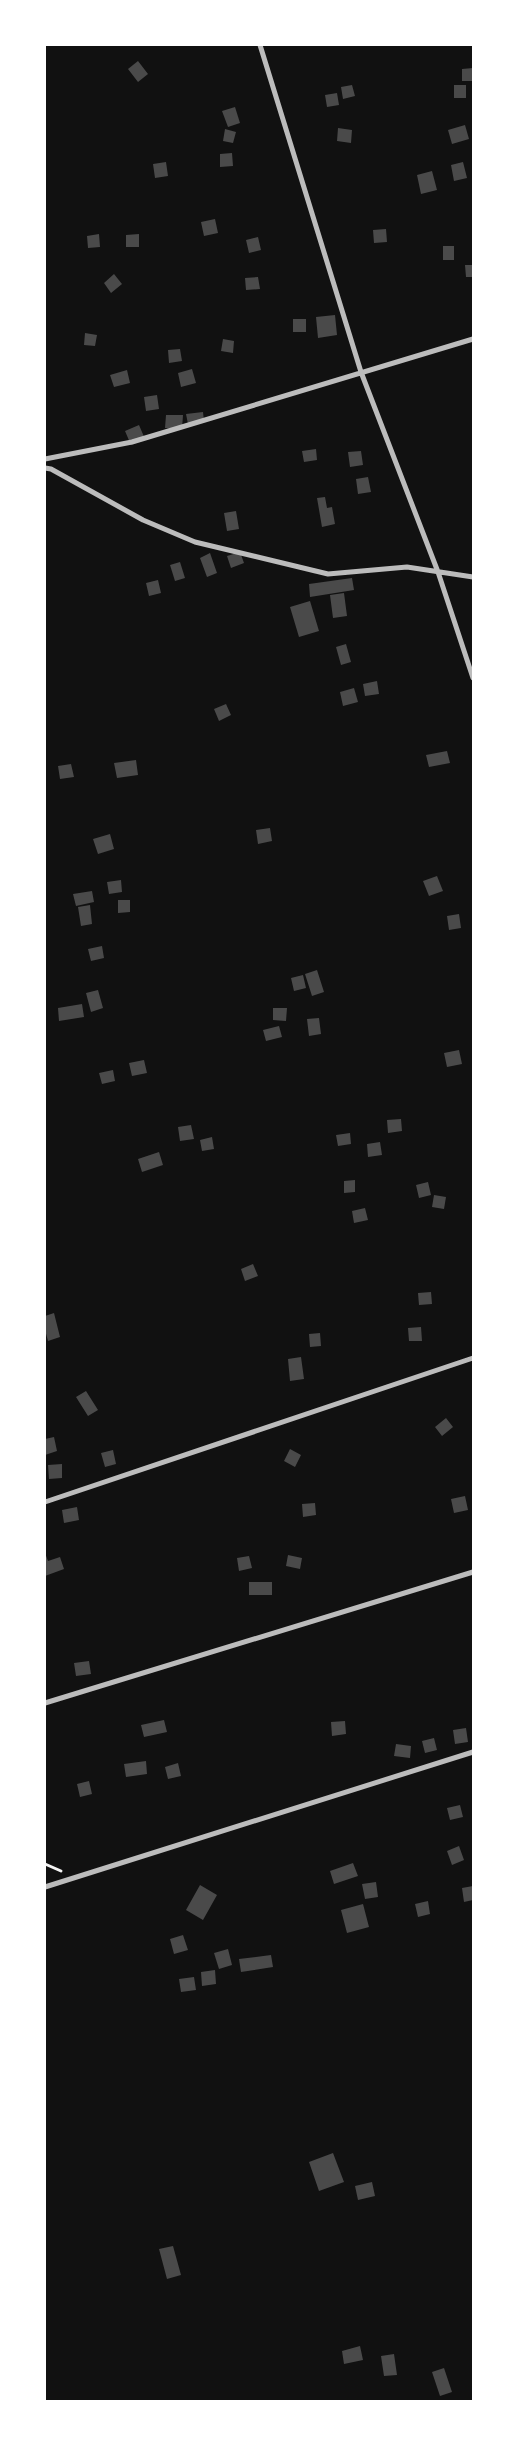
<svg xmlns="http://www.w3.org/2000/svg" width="518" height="2446" font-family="Literata,serif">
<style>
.building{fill:#4a4a4a}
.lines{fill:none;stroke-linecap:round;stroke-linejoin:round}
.path{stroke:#f5f5f5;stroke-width:3}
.minor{stroke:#bcbcbc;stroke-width:5}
</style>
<rect width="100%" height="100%" fill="#111"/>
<path class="building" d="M138 61 148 74 138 82 128 69Z
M473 68V81H462V69Z
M352 85 355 96 343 99 341 87Z
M454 85H466V98H454Z
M337 93 339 105 327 107 325 95Z
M235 107 240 123 228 127 222 111Z
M465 125 469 139 452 144 448 130Z
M338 128 352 130 351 143 337 141Z
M225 129 236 132 233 143 223 141Z
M232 153 233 166 220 167V154Z
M166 162 168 176 155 178 153 164Z
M463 162 467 178 454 181 451 165Z
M432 171 437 190 421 194 417 175Z
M215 219 218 233 204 236 201 222Z
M386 229 387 242 374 243 373 230Z
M99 234 100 247 88 248 87 236Z
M139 234V247H126V235Z
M258 237 261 250 249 253 246 240Z
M443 246H454V260H443Z
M465 265H473V277H466Z
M114 274 122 284 111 293 104 283Z
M258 277 260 289 246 290 245 278Z
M335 315 337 335 318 338 316 317Z
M293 319H306V332H293Z
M85 333 97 335 95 346 84 345Z
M223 339 234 341 233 353 221 351Z
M180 349 182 361 169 363 168 350Z
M192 369 196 383 181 387 178 373Z
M127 370 130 383 114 387 110 375Z
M157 395 159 409 146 411 144 397Z
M203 412 204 421 188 424 186 414Z
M166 415H183L182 429 165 428Z
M139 425 145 439 131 445 125 431Z
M316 449 317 460 304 462 302 451Z
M361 451 363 465 350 467 348 452Z
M368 477 371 492 358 494 356 479Z
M325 497 327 508 332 507 335 524 322 527 317 498Z
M236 511 239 529 227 531 224 513Z
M240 552 244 563 231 568 227 556Z
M210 553 217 573 207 577 200 558Z
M180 562 185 578 175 581 170 565Z
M352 578 354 590 310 597 309 584Z
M158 580 161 593 149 596 146 583Z
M344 593 347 616 333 618 330 595Z
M310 601 319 631 299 637 290 607Z
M346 644 351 662 341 665 336 647Z
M377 681 379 694 365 696 363 684Z
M354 688 358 702 343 706 340 692Z
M226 704 231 715 219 721 214 709Z
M447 751 450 763 429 767 426 755Z
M136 760 138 775 117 778 114 763Z
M71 764 74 777 60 779 58 766Z
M270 828 272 841 258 844 256 830Z
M110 834 114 849 98 854 93 839Z
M437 876 443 891 429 896 423 881Z
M121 880 122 892 109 894 107 882Z
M92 891 94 902 76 906 73 894Z
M118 900H130V912L118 913Z
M90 905 92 924 81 926 78 907Z
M459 914 461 928 449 930 447 916Z
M102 946 104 958 91 961 88 949Z
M317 970 324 992 312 996 305 974Z
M303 975 306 988 294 991 291 978Z
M98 990 103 1008 91 1012 86 993Z
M82 1004 84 1017 59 1021 58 1008Z
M273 1008H287L286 1021 273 1020Z
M319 1018 321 1034 309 1036 307 1019Z
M279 1026 282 1037 266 1041 263 1030Z
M459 1050 462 1064 447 1067 444 1053Z
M144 1060 147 1073 132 1076 129 1063Z
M113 1070 115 1081 102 1084 99 1073Z
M401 1119 402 1131 388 1133 387 1120Z
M191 1125 194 1139 180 1141 178 1127Z
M350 1133 351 1144 338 1146 336 1135Z
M212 1137 214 1149 202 1151 200 1140Z
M380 1142 382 1155 368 1157 367 1144Z
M159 1152 163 1165 142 1172 138 1159Z
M355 1180V1192L344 1193V1181Z
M428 1182 431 1195 419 1198 416 1185Z
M434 1195 446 1197 444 1209 432 1207Z
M365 1208 368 1220 354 1223 352 1211Z
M253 1264 258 1276 245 1281 241 1269Z
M431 1292 432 1304 419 1305 418 1293Z
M54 1313 60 1337 48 1341 45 1330V1316Z
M421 1327 422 1341H409L408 1328Z
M320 1333 321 1346 310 1347 309 1334Z
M301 1357 304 1379 290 1381 288 1359Z
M86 1391 98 1410 88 1416 76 1397Z
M446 1418 453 1427 442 1436 435 1427Z
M54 1437 57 1451 45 1455V1439Z
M290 1449 301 1455 295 1467 284 1461Z
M113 1450 116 1464 105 1467 101 1453Z
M62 1464V1478L49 1479 48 1465Z
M465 1496 468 1510 454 1513 451 1499Z
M315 1503 316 1515 303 1517 302 1504Z
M77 1507 79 1520 64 1523 62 1510Z
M45 1553 48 1561 60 1557 64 1569 45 1576Z
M288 1555 302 1558 300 1569 286 1566Z
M249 1556 252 1568 239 1571 237 1558Z
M249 1582H272V1595H249Z
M89 1661 91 1674 76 1676 74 1663Z
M164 1720 167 1732 144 1737 141 1725Z
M345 1721 346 1734 332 1736 331 1722Z
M466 1728 468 1742 455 1744 453 1730Z
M434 1738 437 1750 425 1753 422 1741Z
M396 1744 411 1746 410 1758 394 1756Z
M146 1761 147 1774 126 1777 124 1764Z
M178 1763 181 1776 168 1779 165 1767Z
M89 1781 92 1794 80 1797 77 1784Z
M460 1805 463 1817 450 1820 447 1808Z
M459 1846 464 1860 452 1865 447 1851Z
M353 1863 358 1876 334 1884 330 1871Z
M376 1882 378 1897 365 1899 362 1884Z
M200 1885 217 1895 203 1920 186 1910Z
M473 1886V1900L464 1902 462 1888Z
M428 1901 430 1914 418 1917 415 1904Z
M363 1904 369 1927 347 1933 341 1910Z
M183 1935 188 1950 174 1954 170 1939Z
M228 1949 232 1965 219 1969 214 1953Z
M271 1955 273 1967 241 1972 239 1959Z
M215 1970 216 1984 202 1986 201 1972Z
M194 1977 196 1990 181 1992 179 1979Z
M333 2153 344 2182 319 2191 309 2162Z
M372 2182 375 2196 358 2200 355 2186Z
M173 2246 181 2275 167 2279 159 2249Z
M360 2346 363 2360 344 2364 342 2351Z
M394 2354 397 2375 384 2376 381 2356Z
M444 2368 452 2392 440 2396 432 2372Z"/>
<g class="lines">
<path class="path" d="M45 1864 61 1871"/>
<path class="minor" d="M260 45 361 372 438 572 473 678
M45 459 132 442 473 339
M45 468 51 469 143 520 195 542 328 574 407 567 473 577
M45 1502 473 1358
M45 1703 473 1572
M45 1887 473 1752"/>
</g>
<rect width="518" height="2446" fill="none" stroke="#ffffff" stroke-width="92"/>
</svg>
